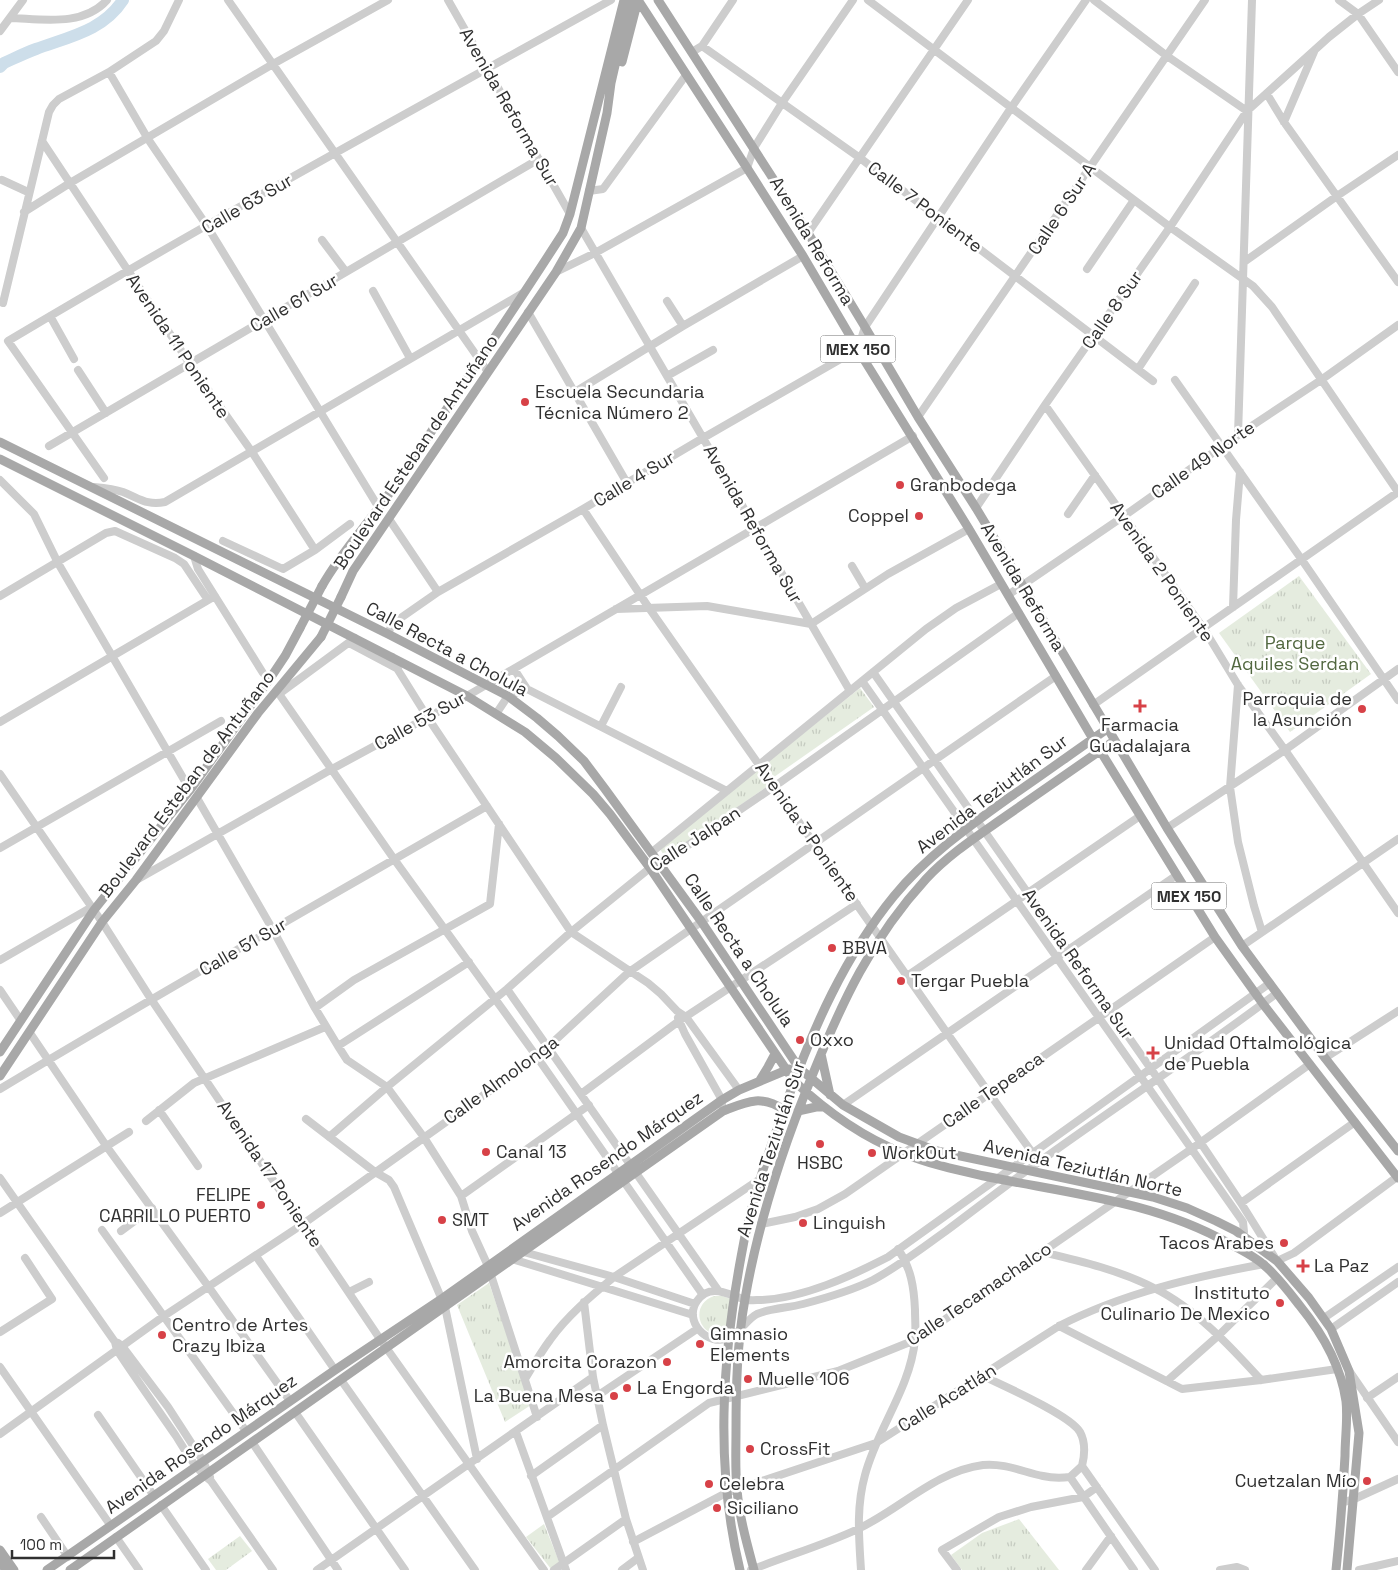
<svg xmlns="http://www.w3.org/2000/svg" width="1398" height="1570" font-family="'Space Grotesk',sans-serif">
<style>
.park{fill:url(#park-tufts)}
.lines{fill:none;stroke-linecap:round;stroke-linejoin:round}
.river{stroke:#cddeea;stroke-width:12}
.minor{stroke:#cdcdcd;stroke-width:8}
.major{stroke:#a8a8a8;stroke-width:9}
.major-bridge{stroke:#a8a8a8;stroke-width:9}
.poi-dot{fill:#d74147;stroke:#fff;stroke-width:2}
.labels{text-anchor:middle;stroke-width:5;stroke-linejoin:round;paint-order:stroke}
.shield{fill:#fff;stroke:#6e6e6e;stroke-width:1}
.shield-label{font-size:16px;font-weight:bold;fill:#303030}
.street-label{font-size:18px;fill:#303030;stroke:#fff}
.poi-label{font-size:18px;fill:#303030;stroke:#fff;text-anchor:start}
.park-label{font-size:18px;fill:#526840;stroke:#fff}
</style>
<defs>
<pattern id="park-tufts" width="24" height="20" patternUnits="userSpaceOnUse" patternTransform="scale(1.25)"><rect width="24" height="20" fill="#e5ecdf"/><path d="M3 7l-1-3M5 7V3M7 7l1-3M15 17l-1-3M17 17v-4M19 17l1-3" fill="none" stroke="#c5cbc0"/></pattern>
</defs>
<rect width="100%" height="100%" fill="#fff"/>
<path class="park" d="M1299 576 1371 674 1290 732 1219 633Z
M860 688 874 707 774 777 765 764Z
M757 770 768 786 665 857 660 849Z
M489 1283 531 1405 505 1422 457 1305Z
M714 1296H722L731 1299 728 1334C699 1341 688 1305 714 1296Z
M1019 1519 1059 1570H962L951 1555 982 1533Z
M544 1524 560 1564 551 1569 526 1537Z
M240 1536 252 1551 226 1570H216L208 1559Z"/>
<g class="lines">
<path class="river" d="M0 67 4 63C15 58 25 53 36 49 68 37 103 31 123 0"/>
<path class="minor" d="M228 0 488 372
M448 0 570 214
M868 0 1170 227 1253 286 1272 307 1398 492
M1094 0 1167 56 1247 111
M1339 0 1358 14 1398 72
M10 18C42 19 83 27 107 0
M0 31 23 0
M702 46 860 158 1153 381
M692 52 702 46 733 0
M109 72 148 139 207 226 379 508
M1267 94 1284 122 1398 282
M1284 122 1314 52
M42 141 190 364 252 452 315 550
M2 180 28 192
M589 191 603 189 686 75
M24 212 70 183 273 64 388 0
M581 228 850 691
M808 233 968 0
M322 240 346 272
M1244 262 1337 196 1398 155
M1087 269 1134 200
M556 272 595 253 747 168 754 148 782 103 853 0
M373 291 410 358
M667 301 683 326
M3 303 49 112 53 105 59 99 109 72 156 41 164 31 179 0
M528 312 627 483
M50 316 74 359
M1138 369 1195 283
M78 370 106 413
M667 376 713 350
M1175 380 1302 560 1398 700
M575 392 683 326 803 256
M1045 405 1204 629 1238 685 1285 750 1398 913
M918 417 1205 0
M1238 435 1252 0
M49 446 539 159
M104 478 8 341C206 223 409 112 611 0
M0 480 34 514 58 563 190 790
M94 487C104 488 114 489 123 492 139 498 147 506 165 502L523 293
M976 508 1045 405 1170 227 1247 111 1329 37 1358 14 1379 0
M583 509 649 608 989 1093 1034 1155
M1068 514 1095 475
M389 519 438 592
M223 541 283 569 315 550 350 524
M194 556 198 569 263 673
M852 566 865 588
M1008 595 1124 516 1238 435 1321 380 1398 325
M0 596 106 533 115 531 175 558 184 564 208 600
M1233 607 1236 520 1240 472
M616 609 707 606 811 624 888 574 969 529
M388 634 392 624 438 592 583 509 703 438 858 349 865 327 1011 108 1086 0
M349 643 398 669
M392 657 398 670 428 718 571 932 648 983 661 994 677 1011 686 1017 739 1090
M514 669 527 689
M873 672 1158 1079 1241 1203 1277 1261 1294 1253 1397 1177
M862 681 1243 1222 1244 1232 1241 1236
M1238 685 1230 787 1238 842 1254 906 1262 932
M527 689 727 791
M277 691 394 859 537 1057 703 1295
M279 694 355 638
M1093 705 1398 492
M496 714 508 696 527 689
M0 722 215 596
M601 726 621 687
M0 774 102 922 151 999 380 1339 544 1570
M197 798 273 930 315 1008 338 1046 347 1060 387 1087 423 1136 461 1196 472 1231 488 1266 537 1417
M1167 828 1285 750 1398 669
M0 848 221 721
M652 852 926 629 956 608 1001 584
M138 879 332 769 467 696 913 436
M1242 946 1398 839
M0 960 92 907
M907 976 1140 816
M1270 983 888 1257C851 1276 804 1298 761 1300 756 1300 748 1301 743 1299 727 1294 710 1283 697 1301 683 1321 707 1347 729 1338 740 1333 747 1319 757 1314 771 1308 788 1308 803 1304 826 1298 851 1291 873 1280 899 1266 922 1248 946 1231 977 1208 1007 1184 1039 1162 1118 1105 1199 1052 1277 993
M507 989 718 1290
M0 990 21 1021
M315 1008 354 980 490 904 499 824
M678 1018 685 1034 722 1100V1106
M30 1033 107 1147 208 1286 290 1401
M338 1046 469 962
M1325 1058 1398 1011
M0 1089C161 992 324 900 487 806
M581 1094 679 1021 857 904
M843 1105 1177 875
M159 1110 198 1166
M306 1119 375 1172 389 1180 394 1187 445 1307 477 1459
M146 1121 194 1083 325 1027
M329 1137 387 1087 507 989 571 932 650 868 678 852 775 786 1019 613
M0 1178 115 1342 117 1350C136 1379 156 1407 176 1436 186 1452 196 1470 211 1481L273 1570
M461 1196 589 1105
M1241 1203 1355 1122
M0 1213 129 1132
M761 1224 795 1217 818 1209 845 1194 1215 937
M102 1230 246 1431
M121 1231 152 1208
M520 1251 614 1277 695 1304
M1042 1252C1080 1261 1119 1270 1154 1288 1195 1308 1231 1347 1261 1380
M256 1256 335 1370
M509 1258 693 1315
M349 1292 369 1282
M584 1302 593 1377 603 1425 626 1519 643 1570
M1324 1318 1398 1267
M1059 1326 1182 1389 1261 1380 1337 1369
M1331 1329 1398 1282
M0 1332 52 1299 25 1258
M118 1343 122 1346 168 1407 203 1461 210 1477
M0 1367 111 1526
M1350 1372 1398 1442
M983 1376C1004 1386 1070 1415 1080 1432 1086 1443 1085 1454 1082 1466
M525 1379C533 1366 541 1352 550 1340 567 1316 591 1296 614 1277L760 1179
M341 1380 475 1570
M1167 1381 1219 1335 1277 1278
M597 1396 697 1329
M1367 1398 1398 1377
M295 1412 405 1570
M98 1415 154 1496
M516 1432 566 1570
M0 1434 164 1316 303 1224 537 1057 629 972 1056 676
M252 1442 338 1570
M1082 1466 1155 1570
M531 1476 603 1425
M1070 1477 1134 1570
M1343 1502 1352 1500 1398 1479
M161 1505 206 1570
M41 1517 68 1557
M547 1517 709 1403 838 1371 915 1340 1190 1150 1310 1064
M116 1537 139 1570
M633 1542 726 1493 876 1443 1059 1326C1123 1293 1194 1277 1264 1264
M317 1570 593 1377
M554 1570 626 1519
M622 1570 638 1558
M751 1570C786 1556 824 1545 858 1529 900 1509 936 1471 983 1465 1005 1463 1023 1472 1043 1476 1052 1478 1061 1478 1070 1477L1082 1466
M861 1570C859 1538 856 1507 865 1475 877 1429 910 1389 915 1340 916 1330 915 1320 915 1310 914 1287 911 1268 898 1249
M957 1570 942 1550 999 1517 1031 1507 1083 1497 1097 1487
M1086 1570 1111 1536
M1220 1570 1237 1567 1245 1570
M1359 1570 1398 1561"/>
<path class="major" d="M638 0 747 168 803 256 863 358 969 529 1093 739 1215 937 1263 1004 1398 1178
M658 0 808 233 865 327 918 417 976 508 1023 586 1167 828 1242 946 1325 1058 1398 1151
M622 62 638 0
M0 442 388 634 508 696 537 718 558 736 584 761 605 789 701 921 799 1068 843 1105 899 1137 937 1151 1153 1197 1187 1208 1216 1221 1236 1231 1277 1261 1309 1298 1331 1329 1349 1371 1359 1433 1347 1570
M0 459 194 556 467 696 525 732 556 758 593 794 610 814 650 868 794 1081C826 1111 862 1137 903 1153 929 1164 957 1170 984 1176 1066 1193 1154 1201 1228 1243 1240 1249 1254 1256 1264 1265 1278 1277 1289 1292 1300 1306 1322 1333 1341 1367 1346 1401 1348 1419 1345 1438 1345 1456 1343 1494 1340 1532 1336 1570
M322 586C341 552 368 524 391 491 449 406 507 320 563 233L570 214 624 0
M341 597 353 571 556 272 581 228 607 113 611 83 630 0
M0 1052 94 910 190 790 269 680 285 656 300 628
M821 1054 830 1095
M0 1076 102 922 136 880 258 713 321 637
M760 1080 768 1067 775 1054
M798 1111 816 1107H824
M0 1550 14 1570
M0 1562 6 1570
M47 1570 335 1370 443 1298 722 1100 739 1090 789 1069
M70 1570 723 1111C746 1102 761 1094 784 1110
M740 1570C715 1467 722 1360 741 1257 750 1203 769 1151 787 1101 813 1028 845 956 894 896 927 856 968 827 1010 797 1042 775 1074 752 1107 729
M754 1570C747 1544 739 1516 737 1489 735 1470 736 1450 736 1431 736 1387 737 1343 745 1299 758 1223 783 1147 812 1076 842 1002 871 939 926 879 949 854 979 835 1006 816 1042 791 1078 766 1114 741"/>
<path class="major-bridge" d="M300 628 322 586
M321 637 341 597"/>
</g>
<g class="poi-dot">
<circle cx="525" cy="402" r="5"/>
<circle cx="900" cy="485" r="5"/>
<circle cx="919" cy="516" r="5"/>
<path d="M1137.5 698.5h5v5h5v5h-5v5h-5v-5h-5v-5h5z"/>
<circle cx="1362" cy="709" r="5"/>
<circle cx="832" cy="948" r="5"/>
<circle cx="901" cy="981" r="5"/>
<circle cx="800" cy="1040" r="5"/>
<path d="M1150.5 1045.5h5v5h5v5h-5v5h-5v-5h-5v-5h5z"/>
<circle cx="820" cy="1144" r="5"/>
<circle cx="486" cy="1152" r="5"/>
<circle cx="872" cy="1153" r="5"/>
<circle cx="261" cy="1205" r="5"/>
<circle cx="442" cy="1220" r="5"/>
<circle cx="803" cy="1223" r="5"/>
<circle cx="1284" cy="1243" r="5"/>
<path d="M1300.5 1258.5h5v5h5v5h-5v5h-5v-5h-5v-5h5z"/>
<circle cx="1280" cy="1303" r="5"/>
<circle cx="162" cy="1335" r="5"/>
<circle cx="700" cy="1344" r="5"/>
<circle cx="667" cy="1362" r="5"/>
<circle cx="748" cy="1379" r="5"/>
<circle cx="627" cy="1388" r="5"/>
<circle cx="614" cy="1396" r="5"/>
<circle cx="750" cy="1449" r="5"/>
<circle cx="1367" cy="1481" r="5"/>
<circle cx="709" cy="1484" r="5"/>
<circle cx="717" cy="1508" r="5"/>
</g>
<g class="labels">
<g class="shield">
<rect x="820.5" y="335.5" width="75" height="27" rx="4"/>
<rect x="1151.5" y="882.5" width="75" height="27" rx="4"/>
</g>
<g class="shield-label">
<text x="858" y="355">MEX 150</text>
<text x="1189" y="902">MEX 150</text>
</g>
<g class="street-label">
<text transform="translate(509 107) rotate(60)" y="6">Avenida Reforma Sur</text>
<text transform="translate(247 204) rotate(-30)" y="6">Calle 63 Sur</text>
<text transform="translate(925 207) rotate(37)" y="6">Calle 7 Poniente</text>
<text transform="translate(1062 209) rotate(-56)" y="6">Calle 6 Sur A</text>
<text transform="translate(812 241) rotate(59)" y="6">Avenida Reforma</text>
<text transform="translate(294 303) rotate(-30)" y="6">Calle 61 Sur</text>
<text transform="translate(1112 310) rotate(-55)" y="6">Calle 8 Sur</text>
<text transform="translate(178 346) rotate(56)" y="6">Avenida 11 Poniente</text>
<text transform="translate(416 452) rotate(-56)" y="6">Boulevard Esteban de Antuñano</text>
<text transform="translate(1203 460) rotate(-35)" y="6">Calle 49 Norte</text>
<text transform="translate(634 479) rotate(-31)" y="6">Calle 4 Sur</text>
<text transform="translate(753 524) rotate(60)" y="6">Avenida Reforma Sur</text>
<text transform="translate(1162 572) rotate(55)" y="6">Avenida 2 Poniente</text>
<text transform="translate(1023 587) rotate(59)" y="6">Avenida Reforma</text>
<text transform="translate(447 649) rotate(28)" y="6">Calle Recta a Cholula</text>
<text transform="translate(420 721) rotate(-29)" y="6">Calle 53 Sur</text>
<text transform="translate(187 784) rotate(-53)" y="6">Boulevard Esteban de Antuñano</text>
<text transform="translate(992 794) rotate(-37)" y="6">Avenida Teziutlán Sur</text>
<text transform="translate(807 832) rotate(55)" y="6">Avenida 3 Poniente</text>
<text transform="translate(695 839) rotate(-33)" y="6">Calle Jalpan</text>
<text transform="translate(243 947) rotate(-30)" y="6">Calle 51 Sur</text>
<text transform="translate(739 950) rotate(56)" y="6">Calle Recta a Cholula</text>
<text transform="translate(1078 964) rotate(55)" y="6">Avenida Reforma Sur</text>
<text transform="translate(501 1080) rotate(-36)" y="6">Calle Almolonga</text>
<text transform="translate(993 1090) rotate(-35)" y="6">Calle Tepeaca</text>
<text transform="translate(771 1149) rotate(-72)" y="6">Avenida Teziutlán Sur</text>
<text transform="translate(607 1161) rotate(-35)" y="6">Avenida Rosendo Márquez</text>
<text transform="translate(1083 1168) rotate(13)" y="6">Avenida Teziutlán Norte</text>
<text transform="translate(270 1174) rotate(56)" y="6">Avenida 17 Poniente</text>
<text transform="translate(979 1294) rotate(-34)" y="6">Calle Tecamachalco</text>
<text transform="translate(947 1398) rotate(-32)" y="6">Calle Acatlán</text>
<text transform="translate(201 1444) rotate(-35)" y="6">Avenida Rosendo Márquez</text>
</g>
<g class="poi-label">
<text x="535" y="398">Escuela Secundaria<tspan x="535" dy="21">Técnica Número 2</tspan></text>
<text x="910" y="491">Granbodega</text>
<text x="909" y="522" text-anchor="end">Coppel</text>
<text x="1352" y="705" text-anchor="end">Parroquia de<tspan x="1352" dy="21">la Asunción</tspan></text>
<text x="1140" y="731" text-anchor="middle">Farmacia<tspan x="1140" dy="21">Guadalajara</tspan></text>
<text x="842" y="954">BBVA</text>
<text x="911" y="987">Tergar Puebla</text>
<text x="810" y="1046">Oxxo</text>
<text x="1164" y="1049">Unidad Oftalmológica<tspan x="1164" dy="21">de Puebla</tspan></text>
<text x="496" y="1158">Canal 13</text>
<text x="882" y="1159">WorkOut</text>
<text x="820" y="1169" text-anchor="middle">HSBC</text>
<text x="251" y="1201" text-anchor="end">FELIPE<tspan x="251" dy="21">CARRILLO PUERTO</tspan></text>
<text x="452" y="1226">SMT</text>
<text x="813" y="1229">Linguish</text>
<text x="1274" y="1249" text-anchor="end">Tacos Arabes</text>
<text x="1314" y="1272">La Paz</text>
<text x="1270" y="1299" text-anchor="end">Instituto<tspan x="1270" dy="21">Culinario De Mexico</tspan></text>
<text x="172" y="1331">Centro de Artes<tspan x="172" dy="21">Crazy Ibiza</tspan></text>
<text x="710" y="1340">Gimnasio<tspan x="710" dy="21">Elements</tspan></text>
<text x="657" y="1368" text-anchor="end">Amorcita Corazon</text>
<text x="758" y="1385">Muelle 106</text>
<text x="637" y="1394">La Engorda</text>
<text x="604" y="1402" text-anchor="end">La Buena Mesa</text>
<text x="760" y="1455">CrossFit</text>
<text x="1357" y="1487" text-anchor="end">Cuetzalan Mío</text>
<text x="719" y="1490">Celebra</text>
<text x="727" y="1514">Siciliano</text>
</g>
<g class="park-label">
<text x="1295" y="649">Parque<tspan x="1295" dy="21">Aquiles Serdan</tspan></text>
</g>
</g>
<path d="M12 1550v8h102v-8" fill="none" stroke="#303030" stroke-width="2.5"/>
<text x="20" y="1550" font-size="15" fill="#303030" stroke="#ffffff" stroke-width="4" paint-order="stroke">100 m</text>
</svg>
